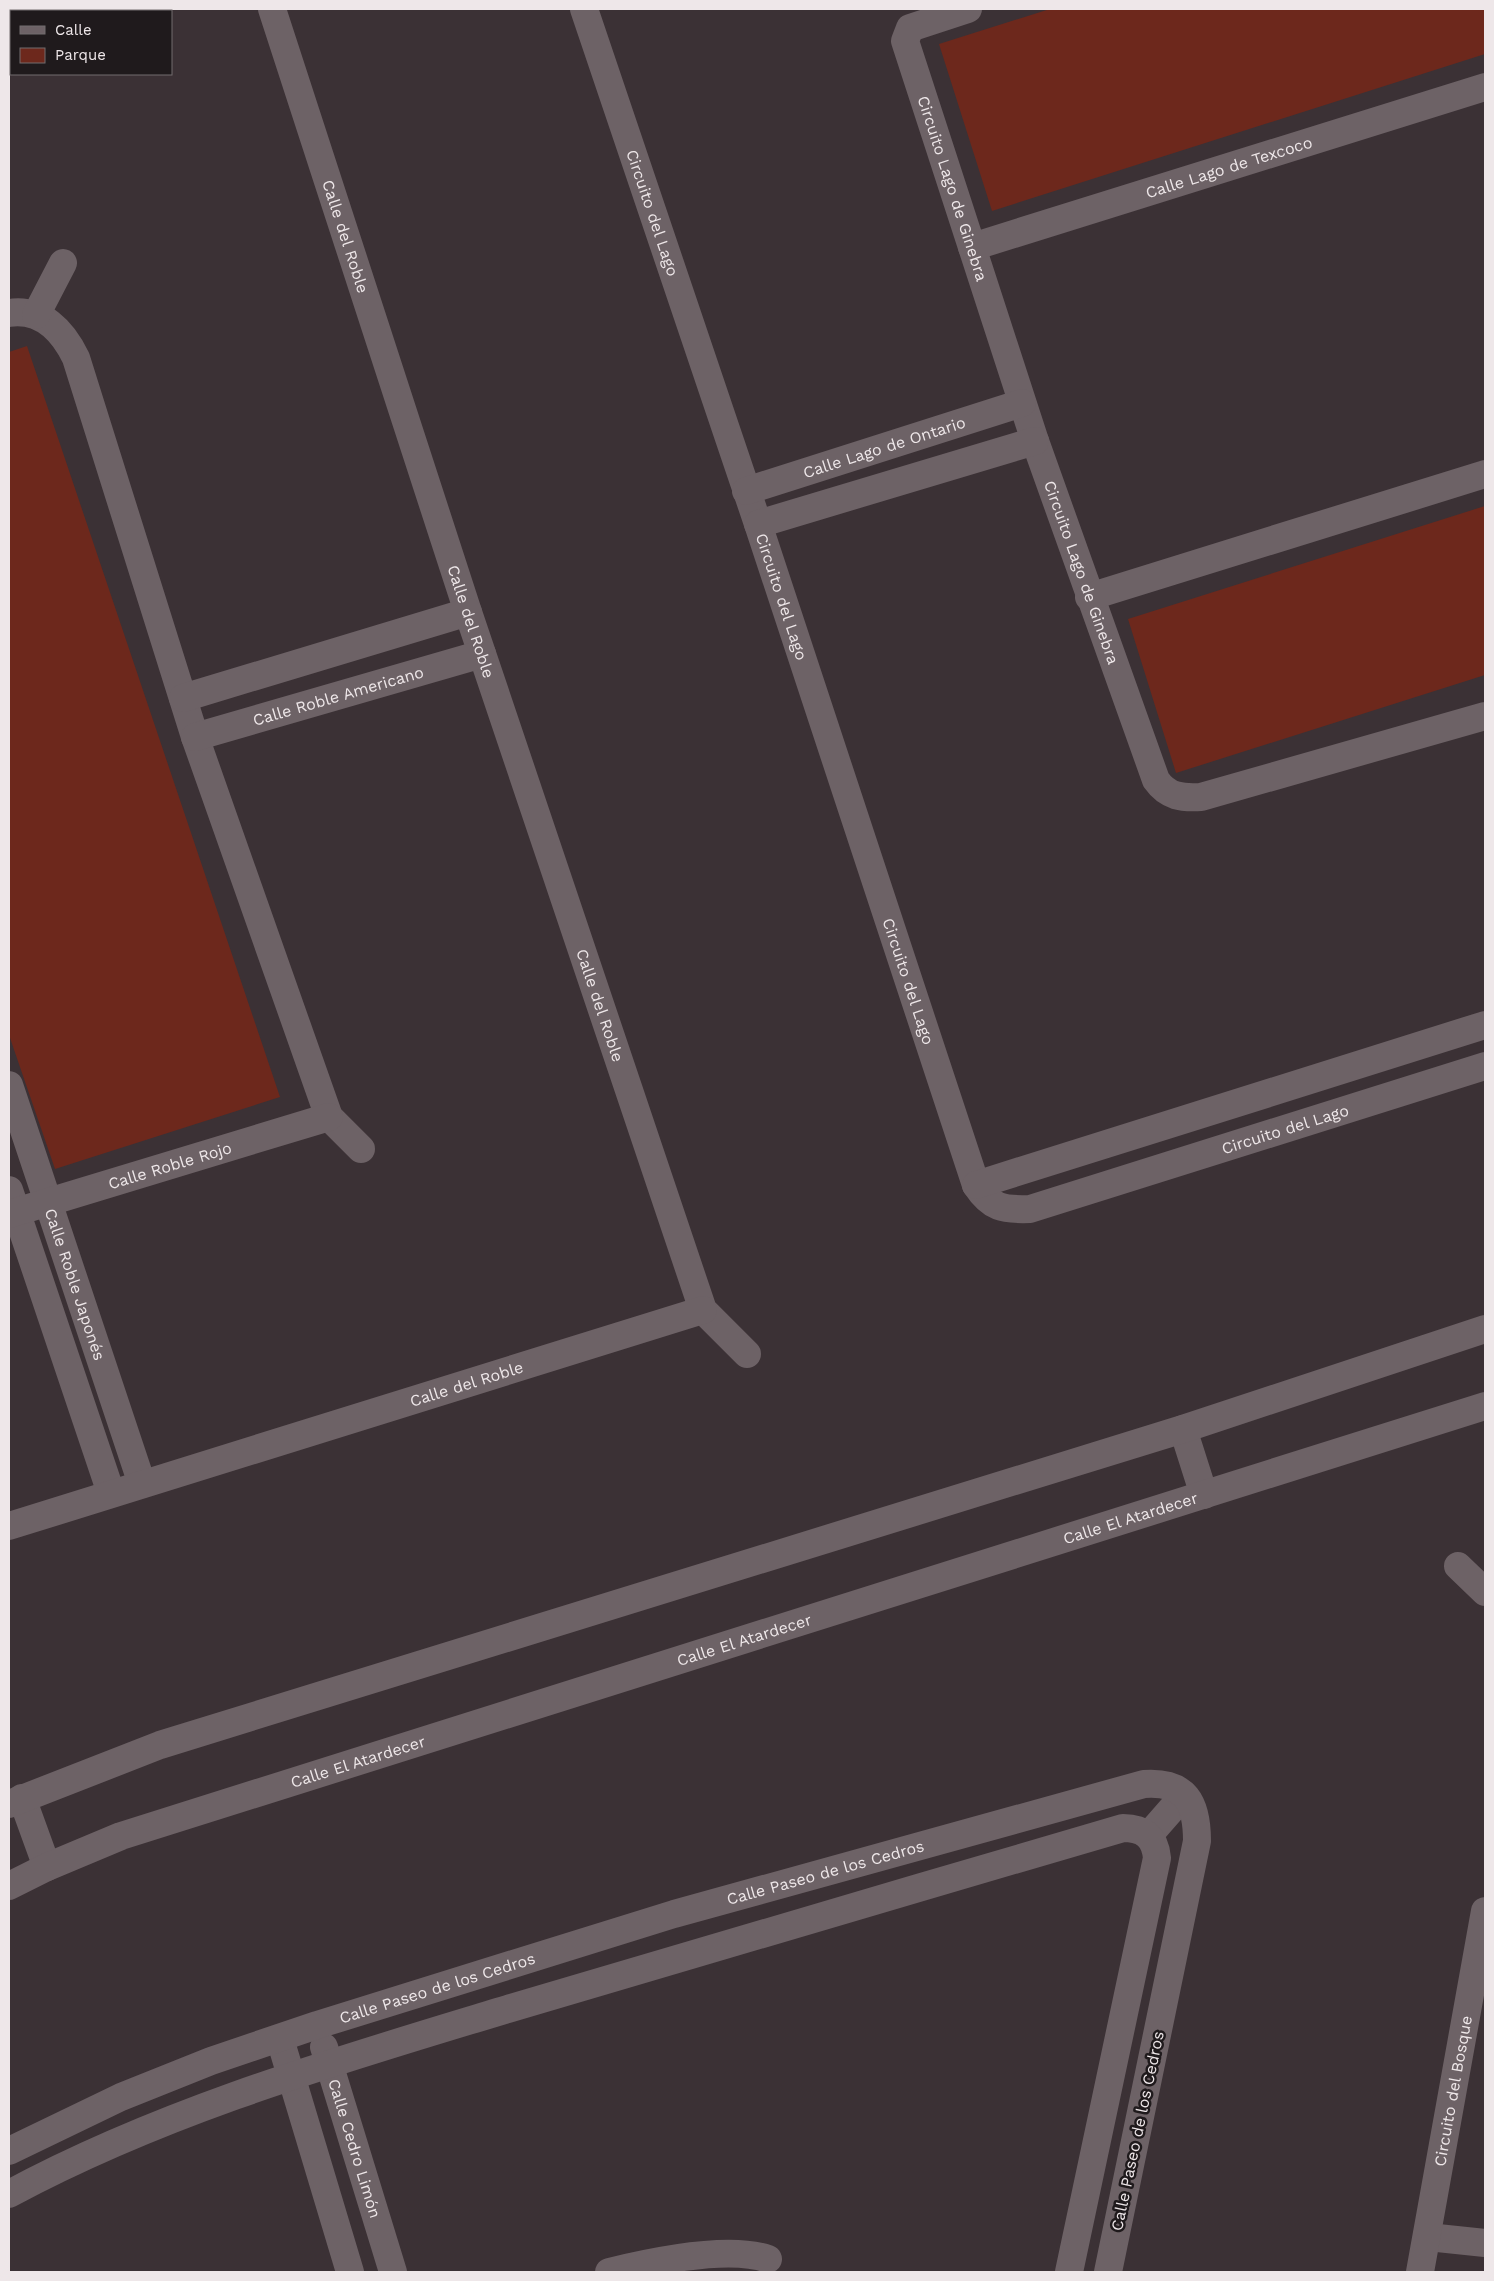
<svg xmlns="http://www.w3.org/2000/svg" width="1494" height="2281" font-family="'Work Sans',sans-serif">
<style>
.green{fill:#6d281c}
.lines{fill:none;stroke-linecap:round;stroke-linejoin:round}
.minor{stroke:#6d6266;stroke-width:28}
.labels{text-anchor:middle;stroke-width:5;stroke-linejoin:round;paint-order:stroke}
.street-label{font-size:16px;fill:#eee7e9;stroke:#1f1a1c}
</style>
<rect width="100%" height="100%" fill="#3b3135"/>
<path class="green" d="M1050 9H1485V54L992 211 939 44Z
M27 346 280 1097 55 1169 9 1035V352Z
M1485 506V675L1176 773 1128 619Z"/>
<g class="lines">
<g class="minor">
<path id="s1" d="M272 9 468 612 703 1310 747 1354"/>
<path id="s2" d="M584 9 758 524 976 1185C991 1208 1003 1210 1030 1209L1485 1066"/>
<path id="s3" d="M968 9 910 28 905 41 1035 441 1156 780C1168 797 1182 798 1201 797L1485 716"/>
<path id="s4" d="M972 247 1485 87"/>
<path d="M9 313C42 308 63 331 76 358L195 737 329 1117 361 1149"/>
<path d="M36 315 63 263"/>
<path id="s5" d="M746 491 1022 403"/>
<path d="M758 524 1035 441"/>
<path d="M1089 597 1485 474"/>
<path d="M183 698 468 612"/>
<path id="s6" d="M195 737 482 654"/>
<path id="s7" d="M9 1085 142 1484"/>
<path d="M976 1185 1485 1025"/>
<path d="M9 1190 111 1493"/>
<path id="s8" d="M9 1214 329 1117"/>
<path d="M1183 1429 1204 1495"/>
<path id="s9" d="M9 1526 703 1310"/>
<path d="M1458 1566 1485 1592"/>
<path d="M22 1798 47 1867"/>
<path d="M9 1804 160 1745 1183 1429 1485 1329"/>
<path d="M1149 1835 1184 1795"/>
<path id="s10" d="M9 1886 47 1867 121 1836 1485 1406"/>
<path d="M280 2039 350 2272"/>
<path id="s11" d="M324 2047 393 2272"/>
<path id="s12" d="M9 2151 121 2097 211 2061 317 2025 674 1914 1144 1784C1186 1781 1197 1803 1197 1841L1108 2272"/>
<path d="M9 2194C167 2109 340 2060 511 2008 715 1947 919 1888 1123 1828 1144 1828 1155 1837 1157 1858L1069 2272"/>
<path d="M1428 2237 1485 2243"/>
<path d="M609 2272C650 2262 728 2245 768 2259"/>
<path id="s13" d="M1420 2272 1485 1911"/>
</g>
</g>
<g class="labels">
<g class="street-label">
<text dy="6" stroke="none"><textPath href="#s4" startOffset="269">Calle Lago de Texcoco</textPath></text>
<text dy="6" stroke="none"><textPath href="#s3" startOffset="230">Circuito Lago de Ginebra</textPath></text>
<text dy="6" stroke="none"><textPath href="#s2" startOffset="215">Circuito del Lago</textPath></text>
<text dy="6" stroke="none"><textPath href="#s1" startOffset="239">Calle del Roble</textPath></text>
<text dy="6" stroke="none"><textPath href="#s5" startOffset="145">Calle Lago de Ontario</textPath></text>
<text dy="6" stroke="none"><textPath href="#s3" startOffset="635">Circuito Lago de Ginebra</textPath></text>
<text dy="6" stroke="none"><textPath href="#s2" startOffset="620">Circuito del Lago</textPath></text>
<text dy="6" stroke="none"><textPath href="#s1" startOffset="644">Calle del Roble</textPath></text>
<text dy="6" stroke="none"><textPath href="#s6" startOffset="149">Calle Roble Americano</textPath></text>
<text dy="6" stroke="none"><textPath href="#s2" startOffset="1025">Circuito del Lago</textPath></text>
<text dy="6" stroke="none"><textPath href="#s1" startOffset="1049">Calle del Roble</textPath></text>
<text dy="6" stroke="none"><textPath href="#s2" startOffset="1570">Circuito del Lago</textPath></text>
<text dy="6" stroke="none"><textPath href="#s8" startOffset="168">Calle Roble Rojo</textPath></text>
<text dy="6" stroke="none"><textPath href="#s7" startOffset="210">Calle Roble Japonés</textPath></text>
<text dy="6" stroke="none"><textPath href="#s9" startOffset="479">Calle del Roble</textPath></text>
<text dy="6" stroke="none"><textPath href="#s10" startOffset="1181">Calle El Atardecer</textPath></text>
<text dy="6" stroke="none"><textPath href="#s10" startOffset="776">Calle El Atardecer</textPath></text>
<text dy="6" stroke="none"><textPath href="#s10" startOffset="371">Calle El Atardecer</textPath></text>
<text dy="6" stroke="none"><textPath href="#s12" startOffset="864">Calle Paseo de los Cedros</textPath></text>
<text dy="6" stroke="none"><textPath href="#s12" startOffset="459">Calle Paseo de los Cedros</textPath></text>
<text dy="6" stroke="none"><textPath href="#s13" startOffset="184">Circuito del Bosque</textPath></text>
<text transform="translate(1137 2131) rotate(-78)" y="6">Calle Paseo de los Cedros</text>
<text dy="6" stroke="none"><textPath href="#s11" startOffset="106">Calle Cedro Limón</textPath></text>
</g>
</g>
<rect width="1494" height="2281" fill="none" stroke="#eee7e9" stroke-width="20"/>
<rect x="10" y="10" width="162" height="65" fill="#1f1a1c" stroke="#726c6e"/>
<rect x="20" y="26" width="25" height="8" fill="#6d6266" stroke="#726c6e"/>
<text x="55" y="35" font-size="15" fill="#eee7e9">Calle</text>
<rect x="20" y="48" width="25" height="15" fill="#6d281c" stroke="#726c6e"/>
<text x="55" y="60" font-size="15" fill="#eee7e9">Parque</text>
</svg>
